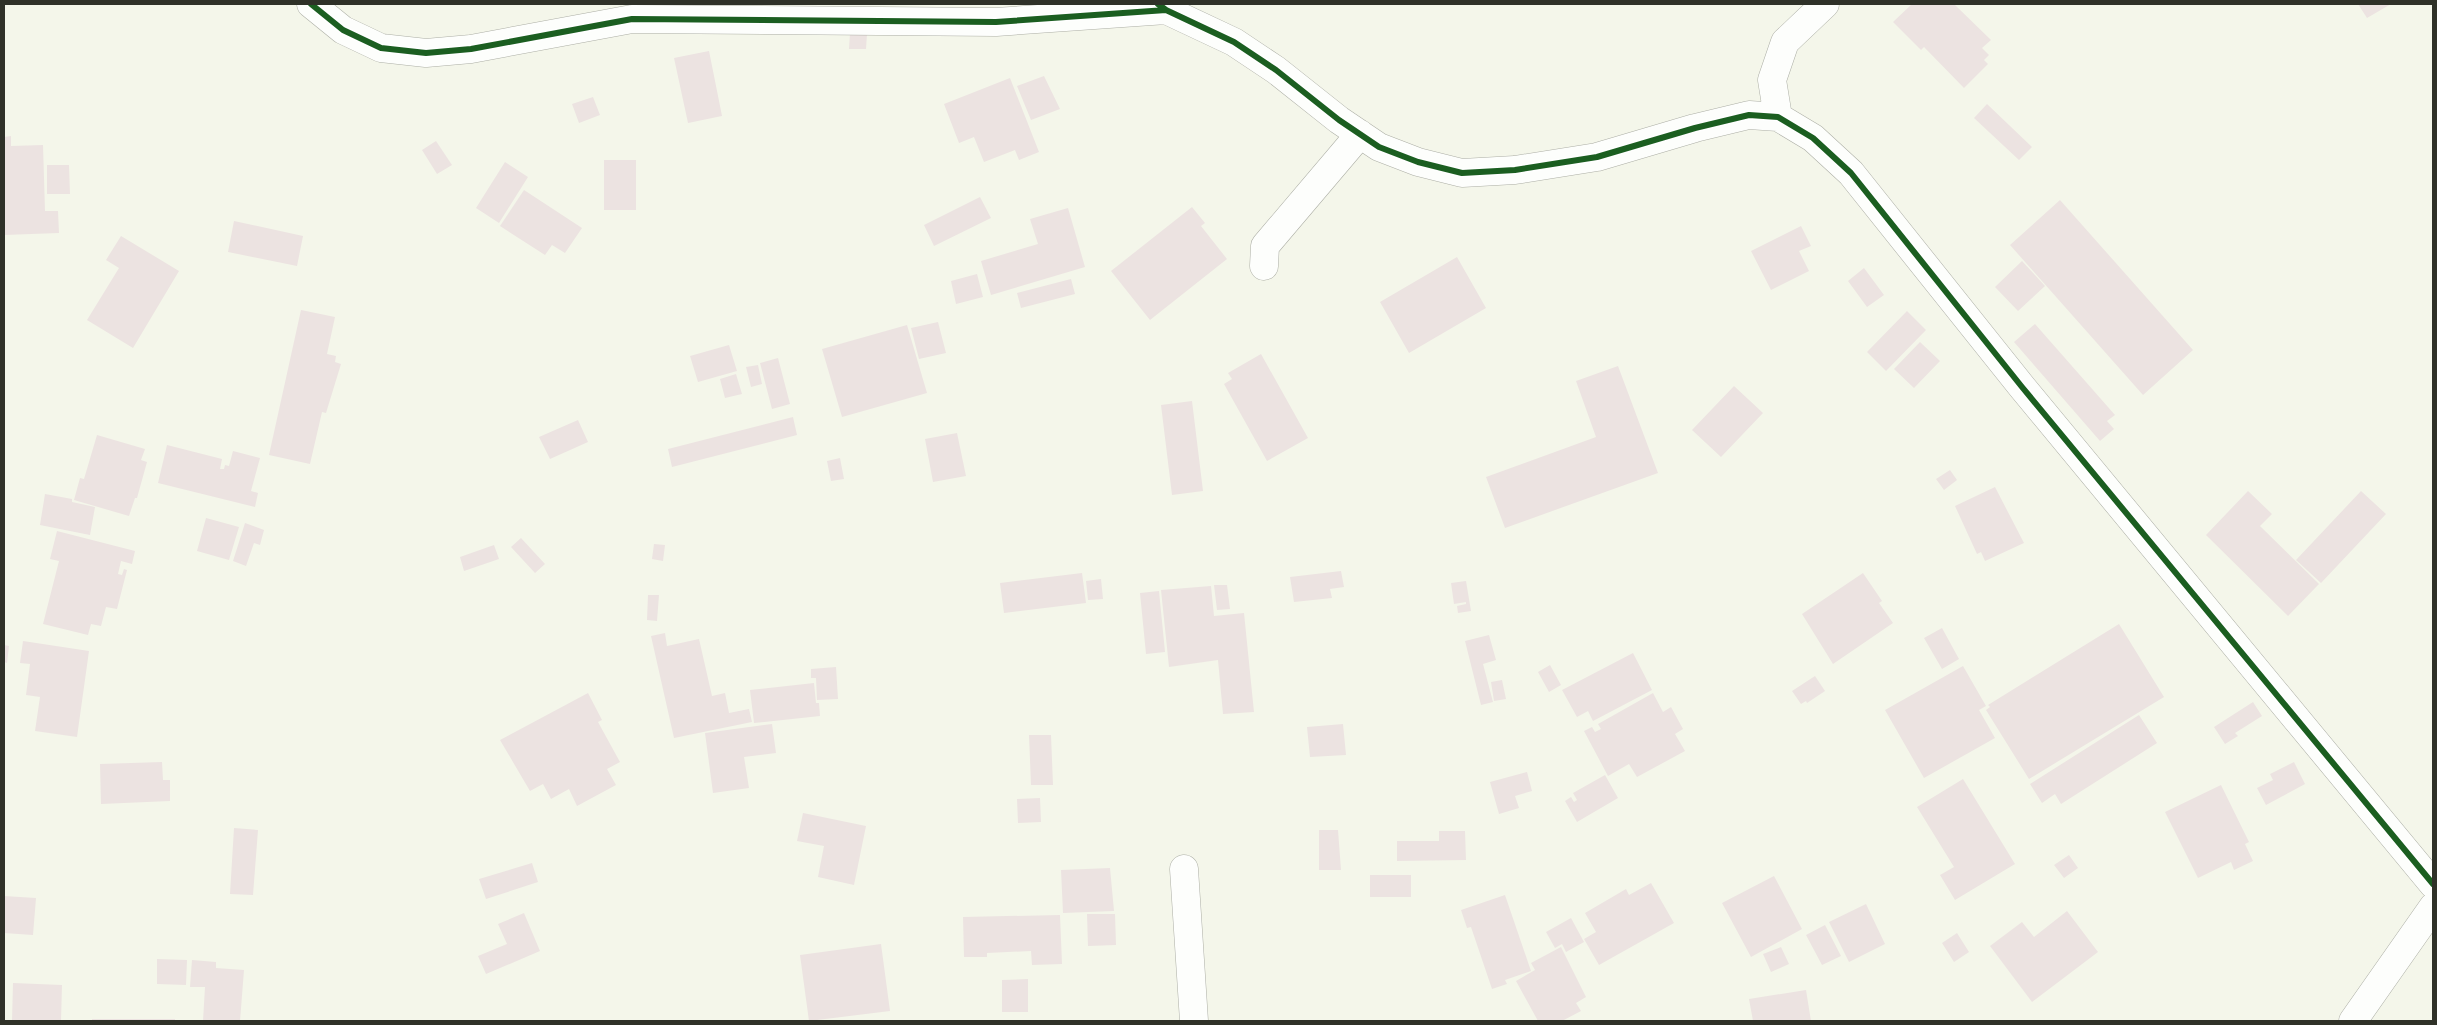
<svg xmlns="http://www.w3.org/2000/svg" width="2437" height="1025" font-family="'Nunito Sans',sans-serif">
<style>
.building{fill:#ece3e1}
.lines{fill:none;stroke-linecap:round;stroke-linejoin:round}
.minor-casing{stroke:#acaea5;stroke-width:29}
.minor{stroke:#fdfefc;stroke-width:28}
.cycleway-casing{stroke:#fff;stroke-width:9}
.cycleway{stroke:#1b5e20;stroke-width:6}
</style>
<rect width="100%" height="100%" fill="#f4f6ea"/>
<path class="building" d="M1912 4H1954L1991 40 1982 48 1989 55 1984 60 1988 64 1964 88 1924 47 1921 50 1893 22Z
M2358 4H2391L2367 18Z
M850 33 867 34 866 49H849Z
M709 51 722 116 688 123 674 58Z
M1044 76 1060 109 1031 120 1017 86Z
M1010 78 1039 152 1019 160 1015 150 984 162 974 137 959 143 944 104Z
M593 97 600 115 579 123 572 104Z
M1987 104 2032 147 2019 160 1974 118Z
M11 136V146L43 145 45 211H58L59 233 4 235V137Z
M436 141 452 165 437 174 422 150Z
M604 160H636V210H604Z
M505 162 528 177 499 223 476 208Z
M47 165H69L70 194H47Z
M524 190 582 228 565 253 552 245 545 255 500 226Z
M980 197 991 218 934 246 924 225Z
M2060 200 2193 350 2143 395 2010 245Z
M1192 207 1205 223 1201 226 1227 259 1150 320 1111 271Z
M1068 208 1085 267 991 295 981 261 1038 244 1030 219Z
M234 221 303 236 297 266 228 252Z
M1801 226 1811 246 1799 251 1809 271 1771 290 1751 251Z
M121 236 179 271 133 348 87 320 119 268 106 260Z
M1457 257 1486 308 1409 353 1380 302Z
M2022 261 2045 286 2018 311 1995 287Z
M1864 268 1884 295 1867 307 1848 281Z
M977 274 983 297 956 304 951 281Z
M1071 279 1075 294 1021 308 1017 293Z
M301 310 335 317 327 354 336 356 335 362 341 364 326 413 322 412 310 464 269 455Z
M1907 311 1926 330 1886 371 1867 352Z
M938 322 946 353 919 359 911 328Z
M2035 324 2115 415 2107 421 2114 429 2100 441 2014 342Z
M907 325 927 393 842 417 822 349Z
M1920 342 1940 361 1914 388 1894 369Z
M729 345 737 371 698 382 690 356Z
M1261 354 1308 438 1267 461 1224 384 1232 379 1228 373Z
M778 358 790 404 772 409 760 363Z
M758 365 762 384 751 387 746 367Z
M1618 366 1658 473 1505 528 1486 477 1596 437 1576 381Z
M736 374 742 394 725 398 720 379Z
M1734 386 1763 413 1721 457 1692 430Z
M1192 401 1203 491 1172 495 1161 405Z
M793 417 797 435 672 467 668 449Z
M578 420 588 442 550 459 539 437Z
M957 433 966 476 933 482 925 439Z
M97 435 145 449 141 460 147 462 137 498H135L129 516 74 500 80 478 84 479Z
M167 445 222 459 220 469H224L225 465 229 466 233 451 260 458 251 491 258 493 255 507 158 483Z
M840 458 844 479 831 481 827 461Z
M1950 470 1957 480 1944 490 1936 479Z
M1995 487 2024 543 1985 561 1981 552 1977 554 1955 506Z
M2248 491 2272 514 2260 526 2319 584 2288 616 2206 535Z
M2361 491 2386 514 2321 583 2296 560Z
M45 494 72 499V502L95 507 90 535 40 525Z
M206 518 239 527 229 560 197 551Z
M245 523 264 530 260 545 254 543 246 566 233 561Z
M57 531 135 551 132 564 121 561 118 574 122 575 124 569 127 570 117 609 106 607 101 626 91 624 88 635 43 624 59 561 50 559Z
M521 538 545 564 535 573 511 547Z
M654 544 665 545 663 561 652 559Z
M494 545 499 559 464 571 460 557Z
M1341 571 1344 587 1330 589 1332 598 1294 602 1290 577Z
M1082 573 1086 603 1004 613 1000 583Z
M1863 573 1882 601 1879 603 1893 623 1833 664 1802 614Z
M1101 579 1103 599 1088 600 1086 581Z
M1466 581 1471 611 1458 613 1457 606 1466 604V602L1454 604 1451 583Z
M1214 585H1227L1230 609 1217 610Z
M1211 586 1214 616 1244 613 1254 712 1223 714 1218 660 1169 667 1161 590Z
M1159 591 1165 652 1146 654 1140 593Z
M648 595H659L657 621 647 620Z
M2119 624 2164 697 2029 779 1986 710 1990 707 1988 705Z
M1942 628 1959 659 1942 669 1924 638Z
M665 633 667 646 699 639 712 696 725 693 729 713 749 709 752 722 674 738 651 636Z
M1489 635 1496 660 1483 664 1493 702 1481 705 1465 641Z
M23 641 89 651 77 737 35 731 40 697 26 695 30 664 20 663Z
M4 645 9 646 7 663 4 662Z
M1633 653 1652 690 1593 721 1588 711 1577 717 1562 690Z
M1550 665 1561 685 1549 692 1538 672Z
M1963 666 1986 706 1979 710 1995 738 1924 778 1885 710Z
M836 667 838 699 817 700 816 678H811V669Z
M1815 676 1825 691 1807 703 1806 701 1801 704 1792 691Z
M1502 680 1506 699 1494 701 1491 682Z
M814 683 816 703H819L820 716 754 723 750 690Z
M588 693 602 720 598 722 620 762 607 769 616 785 577 806 569 789 551 799 543 784 530 791 500 740Z
M1653 693 1663 712 1671 707 1683 729 1675 734 1685 751 1637 777 1629 764 1608 776 1584 731 1592 727 1595 732 1601 729 1598 724Z
M2253 702 2262 716 2235 733 2238 736 2225 744 2214 727Z
M2139 715 2157 743 2061 804 2055 794 2042 803 2030 784Z
M772 724 776 753 744 757 749 788 713 793 705 733Z
M1343 724 1346 755 1310 757 1307 727Z
M1029 735H1051L1053 785H1031Z
M162 762 163 780H170V801L101 804 100 764Z
M2294 762 2305 784 2266 805 2257 788 2273 780 2270 774Z
M1527 772 1532 791 1515 796 1519 808 1499 814 1490 782Z
M1605 775 1618 798 1577 822 1565 801 1571 797 1574 802 1577 800 1573 793Z
M1963 779 2015 864 1955 900 1940 875 1954 867 1917 807Z
M2221 785 2249 842 2245 844 2253 861 2234 870 2231 862 2198 878 2165 812Z
M1040 798 1041 822 1018 823 1017 799Z
M803 813 866 826 854 885 818 877 824 846 797 841Z
M234 828 258 830 253 895 230 894Z
M1319 830H1338L1341 870H1319Z
M1439 831H1465L1466 860 1397 861V841H1439Z
M2069 855 2078 868 2064 878 2054 865Z
M532 863 538 882 486 899 479 879Z
M1110 868 1114 911 1063 913 1061 870Z
M1370 875H1411V897H1370Z
M1774 876 1802 929 1751 957 1722 903Z
M1651 883 1674 923 1599 965 1584 939 1596 932 1585 913 1626 889 1629 895Z
M1505 895 1531 971 1505 980 1507 984 1492 989 1471 927 1467 928 1461 910Z
M4 896 36 898 33 935 4 933Z
M1866 904 1885 944 1849 962 1829 922Z
M2067 911 2098 952 2032 1002 1990 946 2022 922 2034 937Z
M524 913 540 951 486 974 478 956 507 944 498 924Z
M1087 914H1115L1116 945 1088 946Z
M1060 915 1062 964 1032 965 1031 951 987 953V957H964L963 917Z
M1571 918 1584 942 1566 952 1562 944 1555 948 1546 932Z
M1825 925 1841 956 1822 965 1806 935Z
M1957 933 1969 952 1954 962 1942 943Z
M881 944 890 1011 809 1021 800 955Z
M1561 947 1586 997 1576 1003 1581 1011 1562 1021H1538L1516 981 1535 970 1531 963Z
M1781 947 1789 964 1771 972 1763 954Z
M157 959 187 960 186 985 157 984Z
M192 960 216 962V968L244 970 240 1021H203L205 987H190Z
M1028 979V1012H1002V980Z
M13 983 62 985 61 1021H12Z
M1806 990 1811 1021H1753L1749 999Z
M92 1019H175V1021H92Z"/>
<g class="lines">
<defs>
<path id="minor" d="M311 4 343 30 381 48 426 53 471 49 632 19 996 22 1166 10
M1158 4 1166 10 1234 42 1276 70 1339 120 1379 147 1418 162 1462 173 1515 170 1597 157 1695 128 1749 115 1778 117 1813 138 1851 173 2022 387 2433 884
M1778 117 1772 80 1785 42 1825 4
M1264 266 1265 246 1360 134
M1184 869 1194 1021
M2353 1021 2433 907"/>
</defs>
<use href="#minor" class="minor-casing"/>
<use href="#minor" class="minor"/>
<defs>
<path id="cycleway" d="M311 4 343 30 381 48 426 53 471 49 632 19 996 22 1166 10
M1158 4 1166 10 1234 42 1276 70 1339 120 1379 147 1418 162 1462 173 1515 170 1597 157 1695 128 1749 115 1778 117 1813 138 1851 173 2022 387 2433 884"/>
</defs>
<use href="#cycleway" class="cycleway-casing"/>
<use href="#cycleway" class="cycleway"/>
</g>
<rect width="2437" height="1025" fill="none" stroke="#2f3128" stroke-width="10"/>
</svg>
